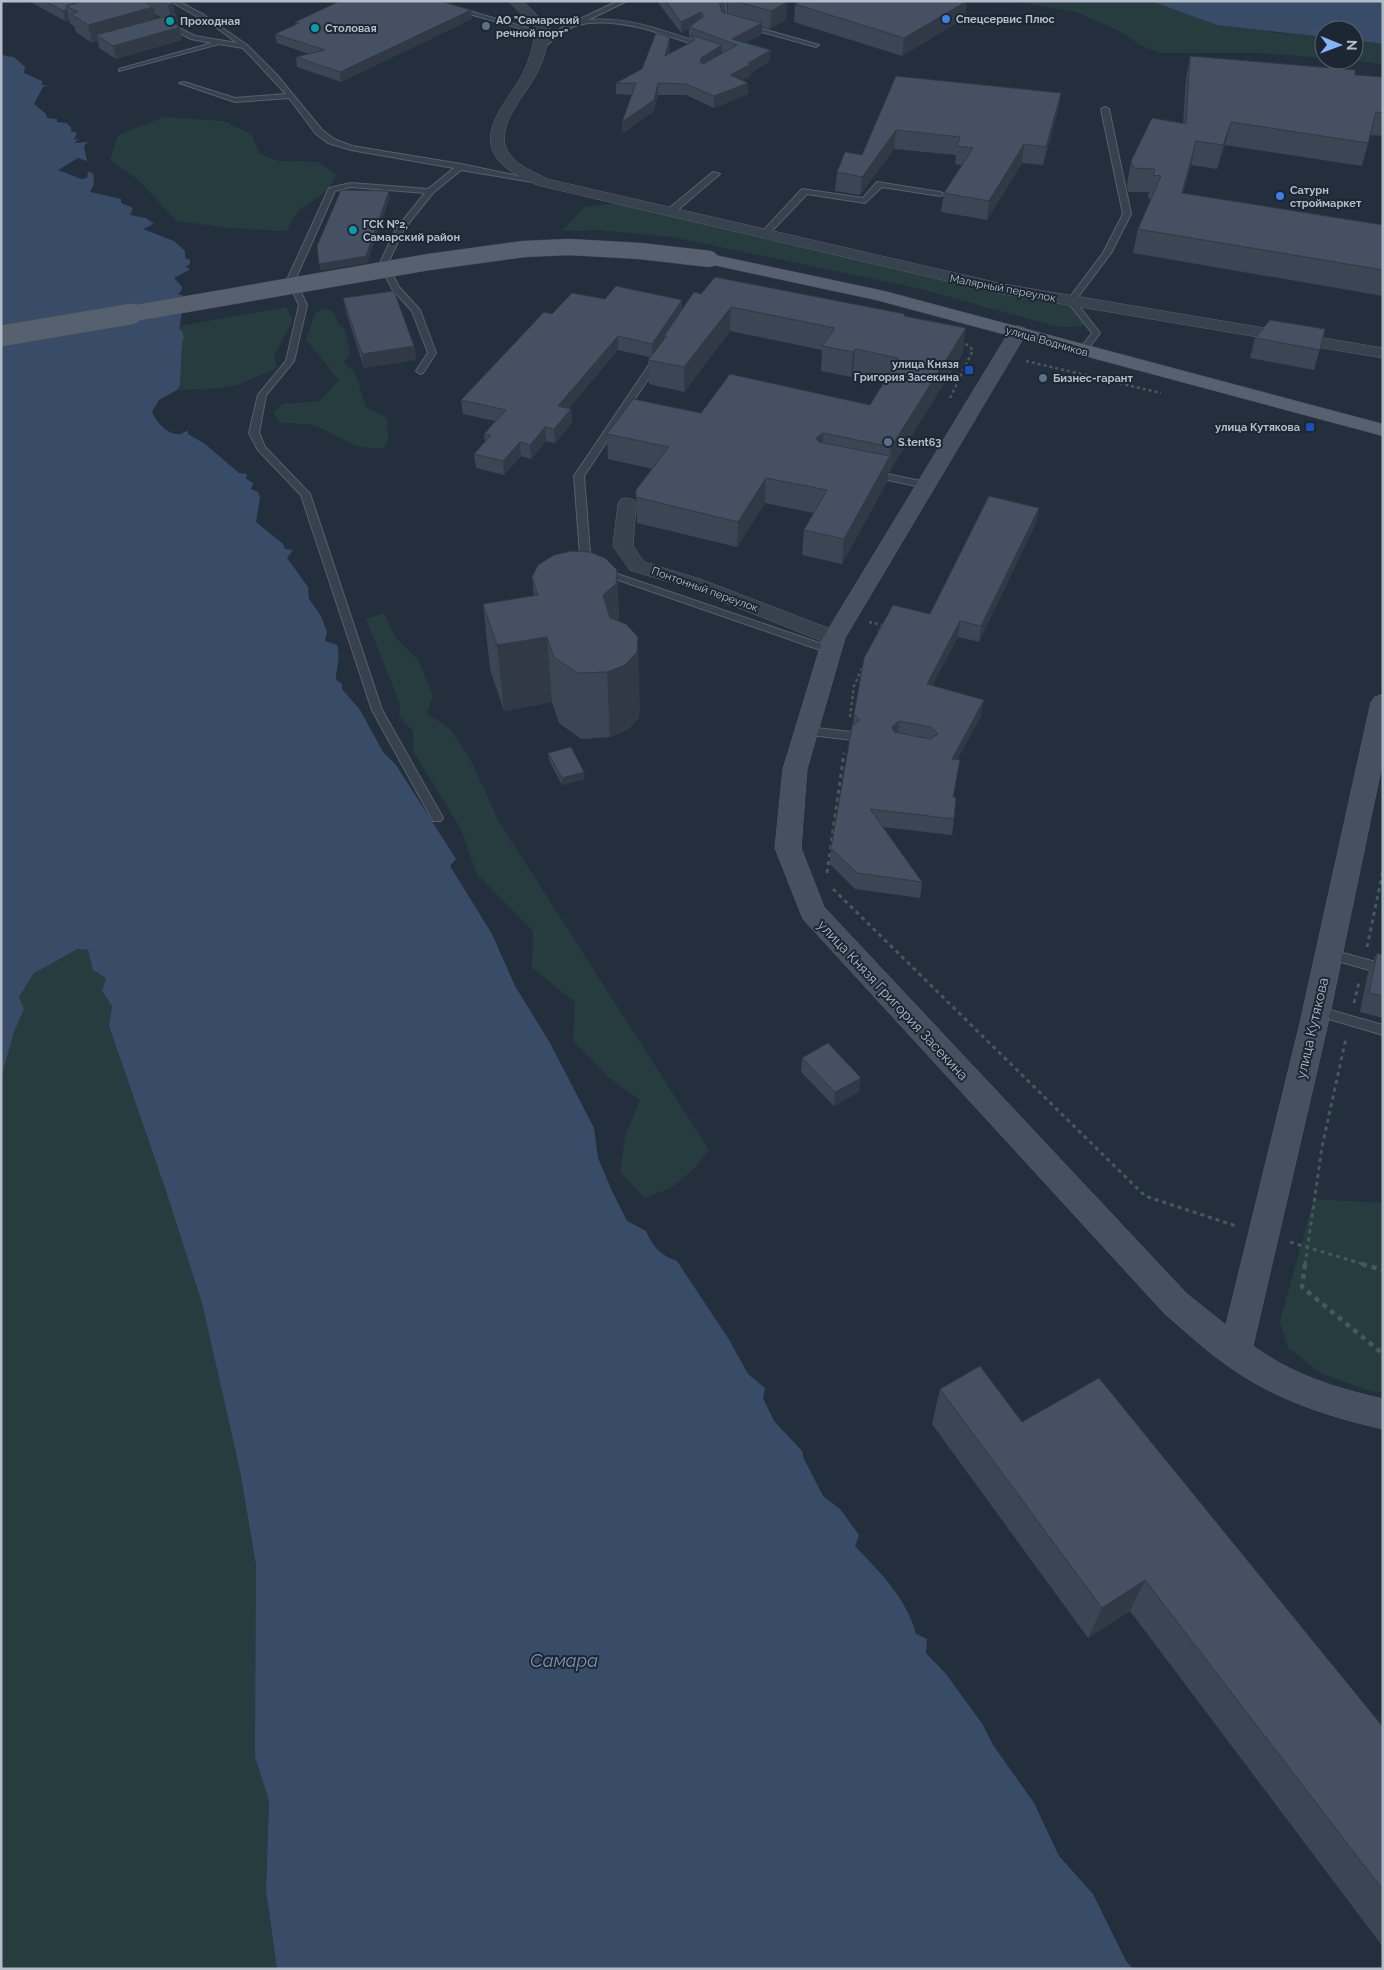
<svg xmlns="http://www.w3.org/2000/svg" width="1384" height="1970" font-family="Raleway,sans-serif">
<style>
.green{fill:#263c3f}
.water{fill:#394c67}
.lines{fill:none;stroke-linecap:round;stroke-linejoin:round}
.lane-casing{stroke:#565f6c;stroke-width:2}
.street-casing{stroke:#565f6c;stroke-width:1}
.secondary-casing{stroke:#565f6c;stroke-width:1}
.primary-casing{stroke:#414a57;stroke-width:1}
.path-far2{stroke:#44595c;stroke-width:2.5;stroke-dasharray:3 3;stroke-linecap:butt}
.path-far1{stroke:#44595c;stroke-width:3;stroke-dasharray:4 4;stroke-linecap:butt}
.path{stroke:#44595c;stroke-width:4.5;stroke-dasharray:5 5;stroke-linecap:butt}
.lane{fill:#38414e;fill-rule:evenodd}
.street{fill:#38414e;fill-rule:evenodd}
.secondary{fill:#465061;fill-rule:evenodd}
.primary{fill:#56606e;fill-rule:evenodd}
.primary-bridge-far1-casing{stroke:#414a57;stroke-width:17;stroke-linecap:butt}
.primary-bridge-casing{stroke:#414a57;stroke-width:22;stroke-linecap:butt}
.primary-bridge-far1{stroke:#56606e;stroke-width:16}
.primary-bridge{stroke:#56606e;stroke-width:21}
.wall{fill:#3b4654;fill-rule:evenodd}
.shaded-wall{fill:#303945}
.building{fill:#455162;stroke:#303945;fill-rule:evenodd}
.shop-dot{fill:#3f7fe0;stroke:#1d2633;stroke-width:2}
.culture-dot{fill:#0f9aa8;stroke:#1d2633;stroke-width:2}
.service-dot{fill:#5c6f8a;stroke:#1d2633;stroke-width:2}
.transit-dot{fill:#1a4fb4;stroke:#1d2633;stroke-width:2}
.labels{text-anchor:middle;stroke-width:4;stroke-linejoin:round;paint-order:stroke}
.far-poi-label{font-size:11px;font-weight:bold;fill:#b4bcc9;stroke:#1d2633;text-anchor:start}
.far-street-label{font-size:11px;fill:#b4bcc9;stroke:#1d2633}
.street-label{font-size:14px;fill:#b4bcc9;stroke:#1d2633}
.near-water-label{font-size:18px;font-style:italic;fill:#7c92b1;stroke:#1d2633}
</style>
<rect width="100%" height="100%" fill="#242f3e"/>
<path class="green" d="M1015 1H1151L1187 14 1270 32 1324 37V58L1259 53H1160L1139 45 1124 33 1076 12Z
M1354 40 1383 44V64L1347 60H1354Z
M164 117 224 121 251 134 260 154 278 161 319 162 337 175 326 191 299 210 286 231 229 228 177 221 137 179 110 160 118 135Z
M619 203 746 235 1046 295 1070 306 1085 318 1082 326 1058 327 921 289 672 237 598 230 562 231 585 207Z
M286 307 293 321 274 355 277 368 237 385 211 389 177 390 180 385 182 343 184 337 177 329 180 326Z
M322 309C334 310 336 313 338 324L345 329 350 353 344 362 355 373 366 407 387 418 388 440 384 448C351 452 340 433 312 425 302 423 290 424 281 423L273 413 283 404 320 401 339 380 306 340 315 313Z
M384 613 395 637 419 661 433 695 427 713 451 730 471 760 498 820 709 1150 696 1167 671 1188 644 1198 620 1172 625 1136 640 1100 608 1077 573 1041 575 1002 532 968 533 931 476 873 461 829 413 751V731L399 716 400 704 366 619Z
M78 949 88 950 93 970 106 978 102 991 112 1006 109 1026 165 1188 202 1303 240 1471 256 1565V1757L269 1801 266 1890 277 1969H1V1078L14 1032 24 1009 19 997 34 973Z
M1314 1199 1383 1203V1392H1373L1322 1374 1288 1348 1280 1321Z"/>
<path class="water" d="M1151 1H1383V44L1354 40V30H1324V37L1217 25Z
M1 55 14 57 25 67 24 73 42 81V85H47L43 87 34 104 46 114 47 118 57 119V122L66 123 71 127V131L77 133 74 140 79 139 74 143 88 142 84 146 87 161 78 158 58 170 81 179 87 178 88 172 93 173 94 184 90 192 121 199V203L133 208 130 215 146 218 154 224 143 229 174 241 185 251V258L190 260V264L185 267 189 268V270L174 278 182 287 181 291 178 294 184 296 180 326 178 328 182 331 184 337 182 343 180 385 177 390 159 400 152 412C156 421 167 436 181 434 183 433 185 431 188 431V434L205 444 239 473 247 474 246 479 253 483 251 489 258 492 260 498 256 522 283 544 285 549 293 550 287 558 308 587 309 599 321 616 327 632 325 641 337 645C341 658 336 667 336 680L342 684V689L360 710 383 752 396 765 456 859 450 866 492 934 515 986 550 1043 594 1128 598 1158 612 1191 627 1221 646 1231C653 1247 660 1255 677 1261L728 1338 748 1374 765 1388 763 1398 774 1421 802 1451 804 1459 823 1496 840 1509 859 1535 855 1546C879 1571 907 1599 916 1634L927 1639 926 1653 946 1674 983 1725 993 1745 1034 1803 1059 1856 1093 1894 1126 1961 1133 1969H277L266 1890 269 1801 255 1757 256 1565 240 1471 202 1303 165 1188 109 1026 112 1006 102 991 106 978 93 970 88 950 78 949 34 973 19 997 24 1009 14 1032 1 1078Z"/>
<g class="lines">
<defs>
<path id="lane" d="M170 1H178L204 15 247 45 277 75 322 130 334 139 352 146 461 164 542 181 538 183 461 170 433 193 404 229 387 265 399 287 420 310 436 353 423 373 420 374 416 371 428 353 412 311 393 290 379 265 396 229 425 193 351 187 335 191 295 280 307 305 294 361 266 395 259 433 265 447 310 494 382 710 443 818 441 821H433L372 710 301 495 258 450 249 433 258 395 286 361 299 305 287 280 329 188 351 183 428 189 454 168 351 150 328 143 316 134 289 98 235 102 179 83 184 82 235 98 286 94 243 48 219 44 119 71V69L212 43 191 39 165 25 164 24 167 22 195 36 237 43 217 28Z
M618 1H627L588 20C628 16 668 32 706 45 715 48 727 51 735 56L726 61 723 59 726 56C683 42 624 14 578 25 565 28 554 40 543 48L538 47 561 28Z
M723 1 725 3 727 19 819 45 816 47 722 21 719 3Z
M455 8H459L545 33 540 34 455 10Z
M1105 107 1109 109 1131 214 1111 253 1075 301 1100 333 1085 353 1082 354 1078 351 1092 333 1067 301 1103 253 1123 214 1101 109Z
M713 172 720 174 673 214H667V210Z
M877 182 940 192 944 194 940 196 882 187 865 203 807 194 767 236 760 234 802 189 863 198Z
M655 356 662 358 584 476 591 565 834 648V652H826L581 567 574 476Z
M872 471 926 482 931 485 926 488 869 476 867 474Z
M806 727 852 732 857 736 852 740 802 734 801 731Z
M1328 949 1383 964V974L1324 957 1322 954Z
M1316 1006 1383 1025V1035L1312 1014 1310 1011 1312 1008Z"/>
<path id="street" d="M509 1H523L550 28C548 44 544 59 537 73 526 95 489 131 511 156 520 167 535 172 547 179L1003 284 1383 348V358L1003 294 537 185C523 178 508 172 498 160 475 130 511 98 523 73 530 59 534 44 536 29Z
M627 498 634 500 636 504 633 546 644 562 700 579 841 633 844 638 841 643 834 644 827 643 686 587 630 570 613 546 618 504 620 500Z"/>
<path id="secondary" d="M1018 326 1025 328 1027 332 845 638 807 769 801 848 824 907 1187 1294 1226 1325 1300 1023 1371 702 1375 697 1383 694V760L1328 1023 1253 1346C1293 1375 1335 1388 1383 1399V1429C1326 1416 1271 1398 1224 1363 1204 1349 1184 1330 1165 1314L803 919 775 848 783 769 823 638 1009 332 1011 328Z"/>
<path id="primary" d="M710 254 884 291 1383 424V436L876 300 704 263 701 259 704 255Z"/>
</defs>
<use href="#lane" class="lane-casing"/>
<use href="#street" class="street-casing"/>
<use href="#secondary" class="secondary-casing"/>
<use href="#primary" class="primary-casing"/>
<path class="path-far2" d="M1026 361 1161 393
M950 398 973 350 961 340
M869 622 882 625 878 633
M850 717 854 686 863 666"/>
<path class="path-far1" d="M827 873 844 753
M833 889 1145 1196 1236 1226
M1367 947 1383 871
M1354 1003 1359 982
M1290 1242 1366 1265
M1305 1265 1322 1147 1346 1038"/>
<path class="path" d="M1305 1264 1302 1287 1383 1354
M1362 1264 1383 1270"/>
<use href="#lane" class="lane"/>
<use href="#street" class="street"/>
<use href="#secondary" class="secondary"/>
<use href="#primary" class="primary"/>
<defs>
<path id="primary-bridge-far1" d="M124 315 429 262 524 249 569 247 640 251 710 259"/>
<path id="primary-bridge" d="M1 336 131 314"/>
</defs>
<use href="#primary-bridge-far1" class="primary-bridge-far1-casing"/>
<use href="#primary-bridge" class="primary-bridge-casing"/>
<use href="#primary-bridge-far1" class="primary-bridge-far1"/>
<use href="#primary-bridge" class="primary-bridge"/>
</g>
<path class="wall" d="M29 1H169L173 3 177 21 172 22 182 40 116 59 99 48 98 41 92 43 76 32 74 26 70 24 69 20 65 21ZM155 14 162 18 156 19Z
M340 1H455L449 4 472 19 341 82 297 67 296 57 309 54 277 43 275 34 296 25 295 22Z
M657 1H719L722 12 728 14 727 2 723 1H784L787 2 786 20 770 29 762 27V34L745 43 770 61 751 73V76L742 80 748 83V94L714 108 686 95H658L654 111 622 134V122L632 95 616 94V83L642 69 670 37V48L669 54 691 42V38H689V28L681 33Z
M795 4 965 18 902 56 794 22Z
M1190 56 1355 75 1383 77V136L1370 135 1362 166 1225 145 1217 169 1191 165 1183 193 1383 225V296L1133 253 1138 229 1151 199 1148 198 1149 192H1128L1127 185 1131 161 1183 123 1186 79Z
M896 76 1061 93 1058 111 1043 165 1022 163 987 220 941 212 944 193 962 165 955 164 956 155 894 149 860 195 835 191 837 172 862 155Z
M701 294 905 317 963 353 889 472H888L887 482 842 564 802 555 804 530 813 513 765 503 737 547 637 523 636 497 653 469 608 459 607 434 701 413 870 405 885 380 853 374 851 377 821 371 822 350 730 331 684 392 649 384 648 360 650 357 618 350 569 408 571 409 572 423 555 443 546 441 531 459 521 456 504 475 476 468 474 454 485 442 484 434 495 421 463 414 461 400 552 314 605 299 682 309Z
M343 298 414 346 416 360 364 368 346 312Z
M1325 329 1314 370 1250 358 1255 338Z
M1039 508 1036 523 979 642 958 637 932 685 981 716 957 760H960L953 797 954 819 952 835 882 827 922 882 920 898 855 889 830 864 831 848 853 725 854 714 930 614Z
M617 570 619 621 640 703 639 718 627 730 610 737 581 739 559 723 552 702 504 711 490 669 483 604 534 596 532 577Z
M548 753 585 779 562 785 549 760Z
M1377 953 1383 955V1018L1360 1012 1368 972Z
M802 1058 859 1092 834 1106 801 1072Z
M940 1389 1022 1422 1383 1727V1947L1130 1611 1088 1638 932 1424Z"/>
<path class="shaded-wall" d="M436 1H455L437 9Z
M967 1 965 18 902 56 904 38Z
M787 2 786 20 770 29 771 11Z
M173 3 177 21 172 22 168 5Z
M153 7 157 24 96 35 98 41 92 43 88 25Z
M67 9 69 20 65 21 63 11Z
M471 10 472 19 341 82 340 72Z
M701 12V22L689 27V28L681 33V22Z
M762 23V34L737 48V45L732 39Z
M180 27 182 40 116 59 113 46Z
M670 37V48L665 67V56Z
M722 45V56L700 73V62L701 58Z
M771 50 770 61 751 73V76L730 86V75Z
M658 83V95L654 111 622 134V122Z
M748 83V94L714 108V96Z
M1061 93 1058 111 1043 165 1046 147Z
M1231 122 1225 145 1217 169 1223 145Z
M896 130 894 149 860 195 862 177Z
M1196 141 1191 165 1177 216 1182 193Z
M1024 144 1022 163 987 220 989 201Z
M389 191 390 198 367 263 321 271 319 264Z
M682 300V314L664 336V341L652 358V344Z
M731 307 730 331 684 392V367Z
M966 328 963 353 889 472 891 447Z
M618 336V350L559 420 558 406Z
M414 346 416 360 364 368 362 354Z
M855 349 853 374 851 377 853 352Z
M571 409 572 423 555 443 554 429Z
M545 427 546 441 531 459 530 445Z
M823 433 821 458 816 438Z
M520 442 521 456 504 475 503 461Z
M890 456 887 482 842 564 844 539Z
M766 478 765 503 737 547 738 522Z
M1039 508 1036 523 979 642 981 626Z
M617 570 619 635 606 660 603 595Z
M960 621 958 637 925 700 927 684Z
M547 637 552 702 504 711 497 645Z
M638 637 640 703 639 718 627 730 610 737 607 672Z
M984 700 981 716 949 775 952 759Z
M899 721 897 737 892 727Z
M584 772 585 779 562 785V778Z
M861 1078 859 1092 834 1106 835 1092Z
M1145 1580 1130 1611 1088 1638 1102 1608Z"/>
<path class="building" d="M45 1H83L66 6 67 9 63 11Z
M83 1H144L153 7 88 25 71 14 78 12 66 6Z
M161 1H169L173 3 168 5Z
M340 1H440L471 10 340 72 296 57 325 50 275 34 299 23 295 22Z
M666 1H719L722 12 762 23 732 39 771 50 748 63 751 64 730 75 748 83 714 96 686 84 658 83 654 100 622 122 636 83H616L642 69 656 33 670 37 665 56 695 40 691 35 722 45 701 58 700 62 703 64 737 45 689 27 704 16 701 12 681 22Z
M735 1H784L787 2 771 11Z
M800 1H967L904 38 795 4Z
M163 17 180 27 113 46 96 35Z
M1190 56 1355 70V75L1383 77V113L1376 112 1368 143 1231 122 1223 145 1196 141 1182 193 1383 225V270L1138 229 1161 176 1153 175 1155 169 1133 168 1131 161 1152 118 1186 124Z
M896 76 1061 93 1046 147 1024 144 989 201 944 193 973 148 957 146 960 137 896 130 862 177 837 172 845 152 862 155Z
M341 190 389 191 366 256 319 264 317 246Z
M715 277 905 314 904 316 966 328 891 447 823 433 816 438 819 442 890 456 844 539 804 530 827 490 766 478 738 522 636 497V490L669 447 607 434 633 399 701 413 730 374 870 405 899 358 855 349 853 352 822 346 835 328 731 307 684 367 648 360 667 336H664L694 292 701 294Z
M616 286 682 300 652 344 618 336 558 406 571 409 554 429 545 427 530 445 520 442 503 461 474 454 491 435 484 434 506 410 461 400 544 312 552 314 572 293 605 299Z
M394 291 414 346 362 354 343 298Z
M1270 320 1325 329 1320 350 1255 338Z
M989 496 1039 508 981 626 960 621 927 684 984 700 952 759 960 760 953 797H956L954 819 870 809 922 882 857 873 831 848 852 726 860 720 854 714 864 658 893 605 930 614ZM899 721 931 727 938 734 930 739 894 732 892 727Z
M572 551 590 552 605 558 617 570 616 584 603 595 610 618 626 624 638 637 637 652 625 665 607 672 577 673 554 657 547 637 497 645 483 604 538 595 532 577 538 565 554 555Z
M571 747 584 772 562 778 548 753Z
M1377 953 1383 955V996L1369 993Z
M828 1043 861 1078 835 1092 802 1058Z
M980 1366 1022 1422 1099 1378 1383 1727V1890L1145 1580 1102 1608 940 1389Z"/>
<g class="shop-dot">
<circle cx="946" cy="19" r="5"/>
<circle cx="1280" cy="196" r="5"/>
</g>
<g class="culture-dot">
<circle cx="170" cy="21" r="5"/>
<circle cx="315" cy="28" r="5"/>
<circle cx="353" cy="230" r="5"/>
</g>
<g class="service-dot">
<circle cx="486" cy="26" r="5"/>
<circle cx="1043" cy="378" r="5"/>
<circle cx="888" cy="442" r="5"/>
</g>
<g class="transit-dot">
<rect x="964" y="365" width="10" height="10" rx="2.5"/>
<rect x="1305" y="422" width="10" height="10" rx="2.5"/>
</g>
<g class="labels">
<g class="far-poi-label">
<text x="956" y="23">Спецсервис Плюс</text>
<text x="496" y="24">АО "Самарский<tspan x="496" dy="13">речной порт"</tspan></text>
<text x="180" y="25">Проходная</text>
<text x="325" y="32">Столовая</text>
<text x="1290" y="194">Сатурн<tspan x="1290" dy="13">строймаркет</tspan></text>
<text x="363" y="228">ГСК №2,<tspan x="363" dy="13">Самарский район</tspan></text>
<text x="959" y="368" text-anchor="end">улица Князя<tspan x="959" dy="13">Григория Засекина</tspan></text>
<text x="1053" y="382">Бизнес-гарант</text>
<text x="1300" y="431" text-anchor="end">улица Кутякова</text>
<text x="898" y="446">S.tent63</text>
</g>
<g class="far-street-label">
<text transform="translate(1003 288) rotate(11)" y="4">Малярный переулок</text>
<text transform="translate(1047 341) rotate(16)" y="4">улица Водников</text>
<text transform="translate(705 589) rotate(20)" y="4">Понтонный переулок</text>
</g>
<g class="street-label">
<text transform="translate(893 1000) rotate(47)" y="5">улица Князя Григория Засекина</text>
<text transform="translate(1312 1028) rotate(-77)" y="5">улица Кутякова</text>
</g>
<g class="near-water-label">
<text x="564" y="1667">Самара</text>
</g>
</g>
<rect width="1384" height="1970" fill="none" stroke="#b4bcc9" stroke-width="5"/>
<g transform="translate(1339 45) rotate(91)"><circle r="24" fill="#1d2633" stroke="#59626f"/>
<path d="M0-4L9 19L0 12L-9 19Z" fill="#8ab4f8"/>
<text y="-8" font-size="14" font-weight="bold" text-anchor="middle" fill="#b4bcc9">N</text>
</g>
</svg>
